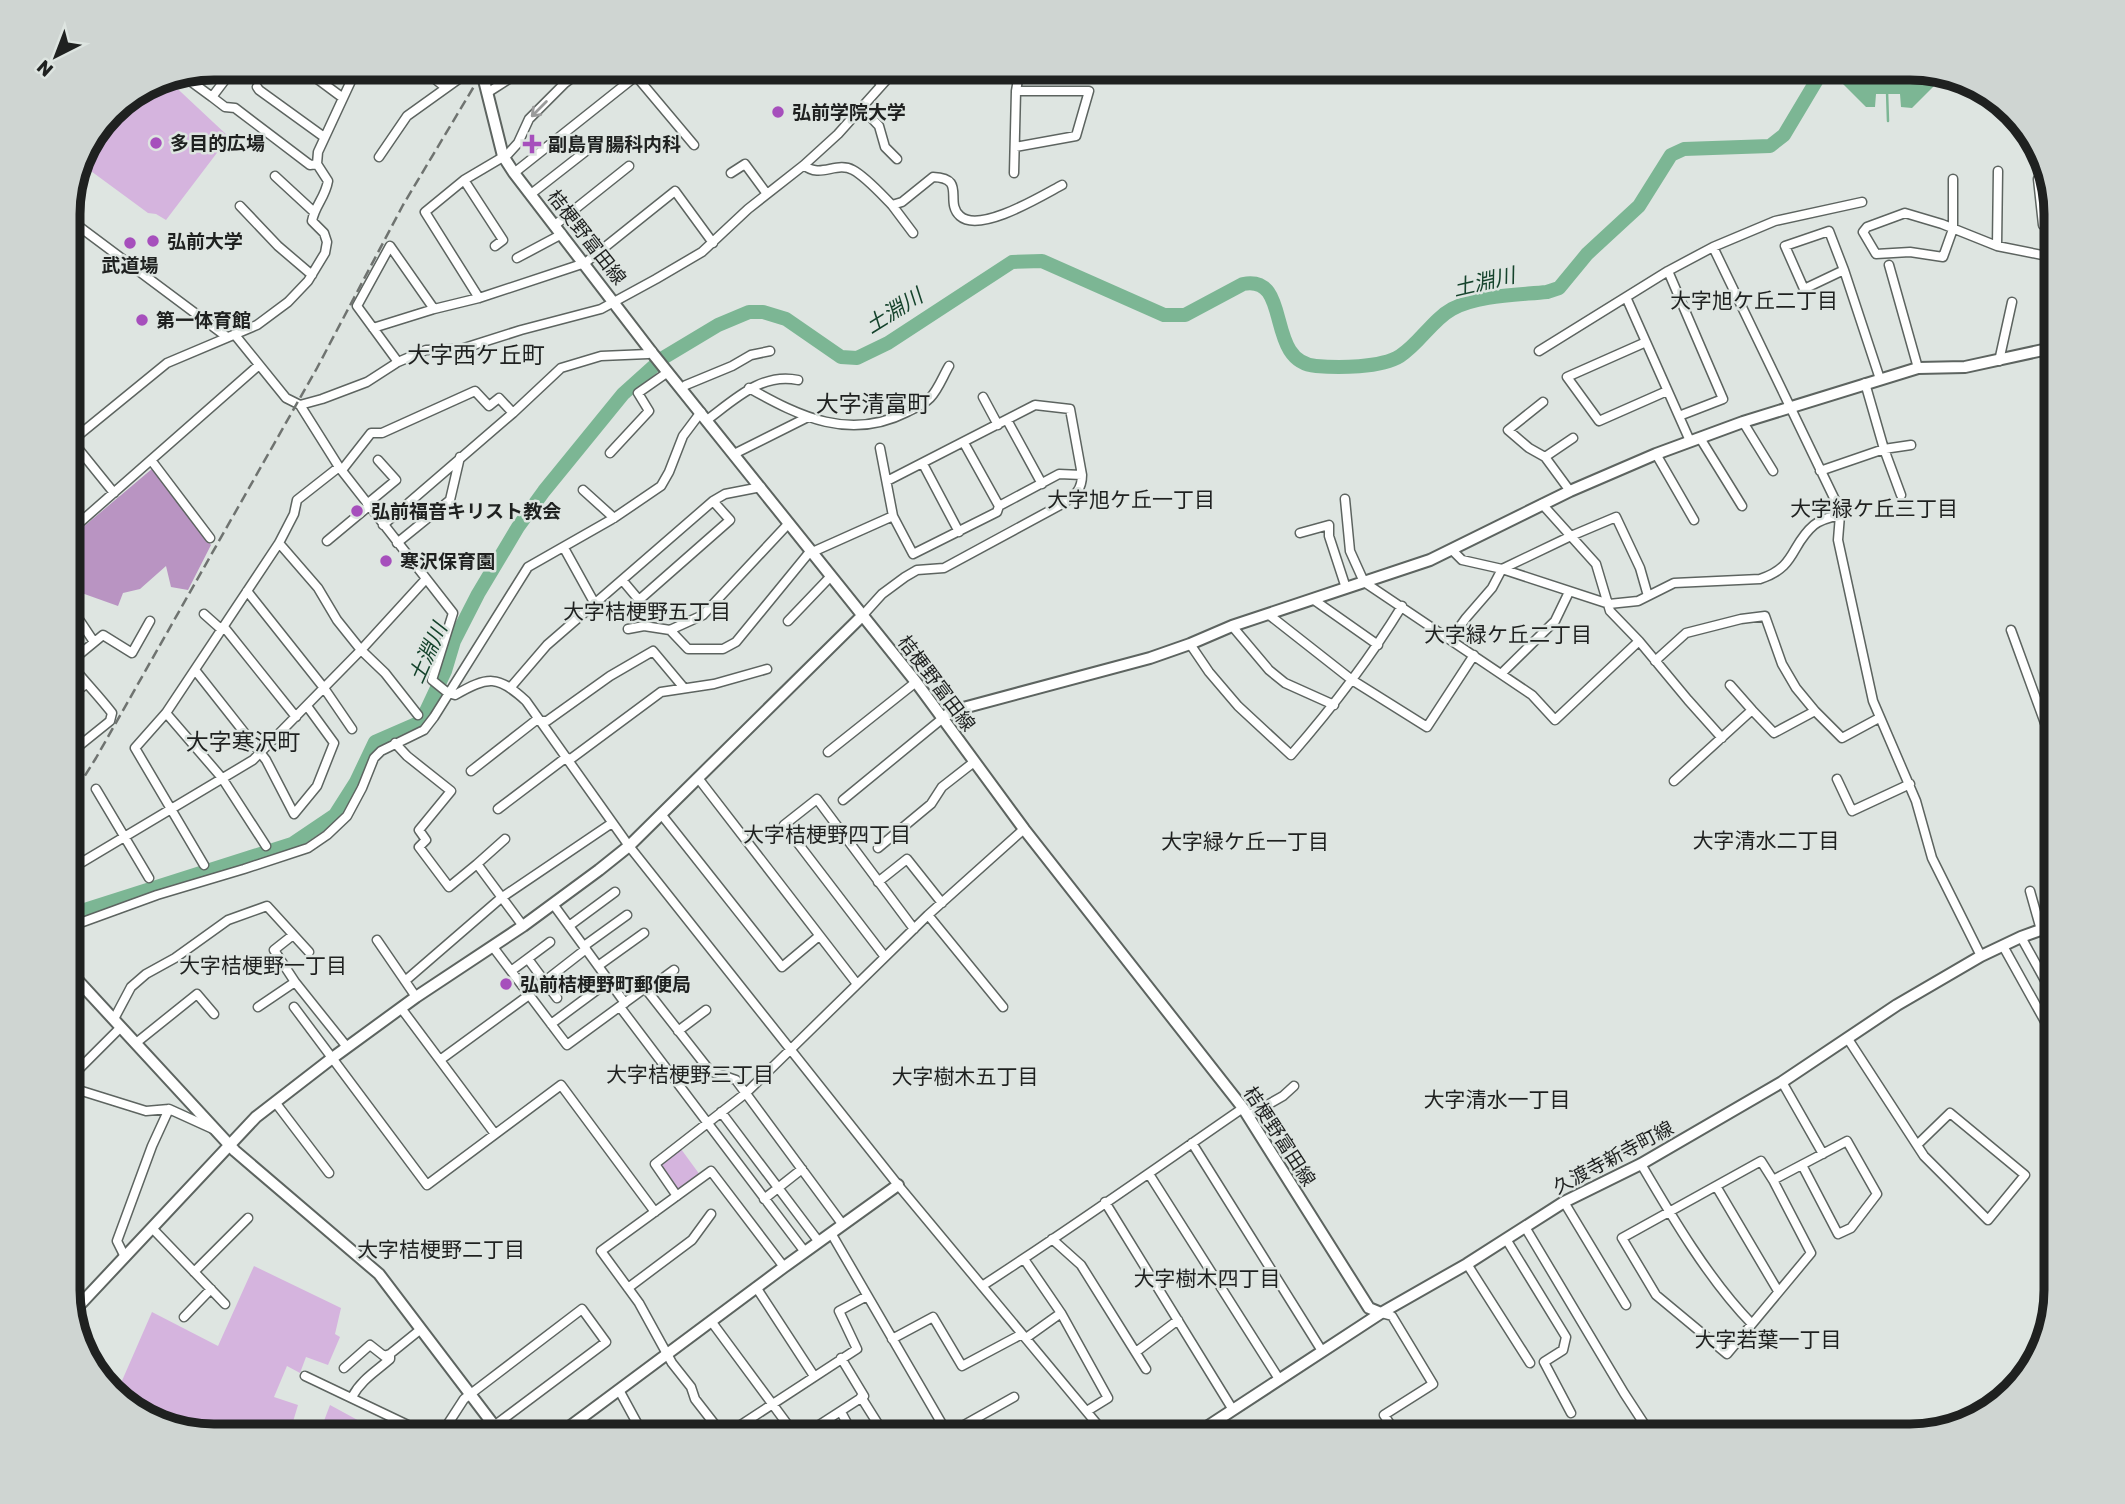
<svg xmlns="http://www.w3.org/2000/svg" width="2125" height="1504" font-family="Rubik,'Noto Sans JP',sans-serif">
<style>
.green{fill:#d5b4de}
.forest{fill:#b994c2}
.water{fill:#7cb694}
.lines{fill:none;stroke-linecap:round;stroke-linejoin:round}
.stream{stroke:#7cb694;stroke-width:2.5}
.river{stroke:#7cb694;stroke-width:14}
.street-casing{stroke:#5d6460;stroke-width:11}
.secondary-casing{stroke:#5d6460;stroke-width:14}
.street{stroke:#fff;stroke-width:8}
.secondary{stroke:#fff;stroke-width:10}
.rail{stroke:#6f7370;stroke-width:2.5;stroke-dasharray:10 5;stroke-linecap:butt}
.oneway{stroke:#9a9b9b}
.poi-dot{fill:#a64fbc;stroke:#dee5e1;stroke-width:2.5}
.labels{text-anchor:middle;stroke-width:5;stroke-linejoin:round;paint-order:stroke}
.poi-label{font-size:19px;font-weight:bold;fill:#1f2120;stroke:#dee5e1;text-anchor:start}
.street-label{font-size:19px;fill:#1f2120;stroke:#dee5e1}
.water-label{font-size:21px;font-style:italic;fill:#15432c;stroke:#dee5e1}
.neighbourhood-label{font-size:21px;fill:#1f2120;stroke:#dee5e1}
.quarter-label{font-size:23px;fill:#1f2120;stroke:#dee5e1}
.rim{fill:none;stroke:#1f2120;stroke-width:9}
</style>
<rect width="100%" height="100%" fill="#dee5e1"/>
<path class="green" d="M166 78 229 137 166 220 156 214 148 213 80 163 84 150 118 105 159 79Z
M681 1149 700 1175 679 1191 659 1165Z
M254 1266 341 1308 335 1334 340 1337 328 1365 306 1357 300 1373 287 1366 274 1397 298 1405 292 1425 319 1434 330 1405 387 1436H214L126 1406 100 1376 121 1383 152 1312 218 1346Z"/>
<path class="forest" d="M153 468 211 545 188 590 171 587 166 566 140 589 123 593 118 606 76 591 69 582V539Z"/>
<path class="water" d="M1835 68H1911L1947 81 1945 82 1941 79 1912 108 1901 107 1900 94H1876L1875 107H1866L1830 71Z"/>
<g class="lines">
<path class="stream" d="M1887 91 1888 121"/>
<path class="river" d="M69 915 292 844 335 815 356 782 375 742 421 722 445 671 454 641 478 594 518 527 544 491 623 394 663 358 718 325 749 312H763L786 319 841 357 857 358 888 343 1012 262 1042 261 1164 315H1185L1243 284C1293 274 1264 362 1316 366 1338 368 1381 368 1400 356 1420 343 1432 320 1452 309 1478 295 1518 295 1547 292L1559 288 1587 254 1639 206 1671 155 1684 149 1770 146 1784 135 1824 68"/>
<defs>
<path id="street" d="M234 68 212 97 225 107 235 108 310 165 317 164
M421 68 445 87
M867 68 882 85
M292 73 298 74 303 70 308 72 343 98
M182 75 212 97
M257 87 259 90 324 137
M487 93 512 77 521 68
M862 108 879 126 885 147 897 159
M1015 147 1076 136 1089 91H1016
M379 157 407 116 474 68
M804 165C820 179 836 161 853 170 866 177 882 195 892 205L902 202 933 177C967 178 944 202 960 216 980 234 1043 195 1062 185
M514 173 636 76 694 145
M731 173 745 164 767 194
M1014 173 1016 91 1020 68
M275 176 314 212
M1953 179V229L1943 257 1910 252 1876 254 1863 232 1867 227 1905 213 1942 224 1997 246 2057 258
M2038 179 2043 225 2057 224
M464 180 503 240 495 246
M531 194 595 144
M892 205 913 233
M240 206 278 246 312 275
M69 219 227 337
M555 225 629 166
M1997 246 1998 171
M1713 247 1775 221 1862 202
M517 258 562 234
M1889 265 1918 368
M1844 270 1804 289 1785 246 1829 231 1844 270 1880 379
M1668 271 1723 399 1679 416
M1626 297 1690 441
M479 298 425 212 464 180 508 154 518 143 529 119 565 83 585 68
M373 328 434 309 479 298 585 263 675 191 713 243
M235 335 286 398 300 405 339 467 453 613 432 680 448 693 455 695C488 676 498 675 526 701L629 846 898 1185 1107 1436
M1646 342 1567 377 1599 421 1667 391
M1539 351 1668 271 1713 247 1836 502 1840 515 1838 540 1873 701 1916 801 1932 858 1981 956
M1999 361 2012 302
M398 362 357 306 390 246 434 309
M1865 383 1884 449 1901 495
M682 388 686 385 732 366 751 355 770 351
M749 388C800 417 850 441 907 412 915 408 923 405 930 398 938 390 943 376 949 366
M983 397 998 425
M1543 402 1508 430 1529 448 1545 457 1570 491
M300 405 322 399 367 382 398 362 426 350 461 349 521 330 601 309 656 279 702 252 748 209 804 165 838 134 897 68
M707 420C734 400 762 372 798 380
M1007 420 1042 484
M1743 422 1773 471
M1700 438 1742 506
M72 441 114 493
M69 443 167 363 257 325 288 302 308 281 325 253 327 242 324 233 312 221C315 205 325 198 328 181L317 164 318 152 357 68
M964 443 999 506
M880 448 893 516 913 554 997 512 999 506 1059 474 1082 475 1070 409 1035 405 887 481
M610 453 649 411 638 393 668 372
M734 454 808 417
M1656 454 1694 520
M1545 457 1573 438
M151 460 210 538
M923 464 959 532
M342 470 371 433H382L475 391 489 406 499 398 513 413
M1820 471 1884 449 1911 445
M583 490 614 518
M1345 499 1350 551 1364 582 1532 695 1555 720 1639 641
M367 504 396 480 378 460
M1542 504 1596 564 1610 611 1639 641 1688 700 1722 738
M383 525 513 413 561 368 601 356 648 354 652 351
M69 532 259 365
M1300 533 1329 525V536L1346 588
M327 541 369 506
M279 543 318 588 337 620 361 650 385 673 418 715
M397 543 450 500 460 457
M564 548 595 604
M1452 550 1462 560 1502 569 1609 604 1638 601 1674 583 1760 579C1797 567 1790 545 1814 525 1821 519 1831 517 1840 515
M623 581 639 600 730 520 713 501
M247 591 324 688 352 729
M1314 600 1378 645
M204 614 222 630
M1268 614 1352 680 1427 727 1474 655
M863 615 882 594 905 577 917 570 944 568 1064 503C1075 495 1082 490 1082 475
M80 621 94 642
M788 621 831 576
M1232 626 1269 670 1285 683 1334 705
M224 627 296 717
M628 629 644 626 670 630 703 615 789 523
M670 630 688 649H723L736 642 808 554 893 516
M2011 630 2057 756
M1451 639 1466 618 1492 588 1502 569 1571 536 1616 517 1640 568 1648 596
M1190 644 1209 672 1238 706 1291 755C1332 708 1369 660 1402 606
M1655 661 1686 633 1741 619 1765 616 1782 664 1796 688 1815 711
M69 663 103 635 132 653 150 621
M195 670 266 760 294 814 317 786 334 743 307 706
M1501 674 1555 621 1569 592
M1730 685 1752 710
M511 687 547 645 713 501 725 494 761 487
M69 697 86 684
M166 713 222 778 266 846
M395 743 407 756 451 791 419 830 426 840 419 847 449 887 477 864 523 926
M828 752 916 682
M69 754 110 721 112 713C98 695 83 680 69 662
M471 771 535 721H547L610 676 653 651 684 688
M698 778 857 984
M1837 779 1852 811 1910 784
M1674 781 1752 710 1774 733 1815 711 1842 738 1879 718
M96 789 149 878
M843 800 943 718
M498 809 564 759 572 758 661 692 714 684 767 669
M661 814 782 967 819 936
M878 848 931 804 942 787 974 762
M477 864 505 839
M204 865 135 748 166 713 279 543 294 514 297 500 339 467
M69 870 253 760 361 650 425 580
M878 882 907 859 942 903
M2030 891 2041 930
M553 904 625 1003
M928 915 1003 1007
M569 926 615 892
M69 927 157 895 244 869 308 848 327 835 347 816 362 788 374 758 381 751 424 730 434 717 528 567 614 518 661 486 669 472 683 436 701 412
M293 935 274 950 295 982
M2021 937 2057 1002
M377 940 416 997
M584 946 627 915
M2003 946 2057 1043
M493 947 567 1045 645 988 710 1071 736 1080 843 1225
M885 957 784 825 817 799 914 929
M528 959 557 998
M598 966 644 933
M511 971 550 942
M405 981 501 898 612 823
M545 981 586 949
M647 990 674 970
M258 1007 295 982 347 1047
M294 1007 427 1185 561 1085 655 1212
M620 1007 805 1252
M401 1008 495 1134
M114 1019 131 987 146 974 175 958 228 920 267 906 309 952
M551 1024 609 981
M678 1031 706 1010
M1848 1039 1924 1156 1988 1220 2025 1175 1950 1113 1917 1145
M136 1043 197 994 214 1014
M440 1060 529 995
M69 1079 121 1027
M1782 1082 1823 1154
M69 1087 146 1111 169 1109 213 1129
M275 1102 329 1173
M721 1112 819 1242
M1248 1116 1283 1096 1294 1086
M1192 1143 1322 1351
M1761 1161 1773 1180 1811 1253 1727 1354 1656 1295 1622 1238Z
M1641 1164C1672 1217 1709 1280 1752 1324
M1149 1174 1279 1379
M1773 1180 1847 1141 1877 1194 1851 1228 1838 1234 1802 1165
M1716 1186 1778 1291
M677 1196 655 1164 746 1093 928 915 1024 829
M764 1199 802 1169
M1105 1202 1233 1410
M1564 1202 1626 1305
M1525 1227 1624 1393 1652 1436
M152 1228 225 1304
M831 1233 949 1436
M1052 1239 1081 1265 1146 1369
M1506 1239 1566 1337 1563 1350 1544 1362 1571 1413
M125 1257 117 1241 152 1146 169 1109
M1024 1259 1061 1313 1026 1338
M1467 1264 1530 1363
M194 1272 248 1218
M982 1286C1070 1229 1156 1168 1243 1108
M756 1287 814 1376
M628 1288 692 1240 711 1214
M1061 1313 1108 1398 1087 1411
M1381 1313 1392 1316 1433 1384 1384 1415 1392 1427
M184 1317 211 1289
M711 1321 796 1436
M892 1339 933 1317 962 1366 1022 1334
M1136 1352 1178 1320
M344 1368 370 1345 384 1356 390 1354
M305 1376 431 1436
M619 1390 644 1436
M352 1397C361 1380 375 1372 390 1359V1354L421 1329
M861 1397 883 1432
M841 1412 854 1436
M733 1430 857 1349 839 1311 867 1296
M948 1434 1014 1397
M723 1435 695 1399 691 1387 672 1363 639 1303 601 1251 711 1171 784 1267
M440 1436 464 1399 582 1309 606 1342 494 1426
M802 1436 864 1396 841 1358"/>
<path id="secondary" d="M481 68 503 156 514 173 653 354 916 682 1024 829 1243 1108 1369 1308 1381 1313
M943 718 952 711 1150 658 1190 644 1232 626 1430 560 1570 491 1656 454 1743 422 1918 368 1965 367 2057 347
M69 971 235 1151 379 1274 502 1436
M73 1312 256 1117 331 1059 416 997 523 926 599 870 629 846 863 615
M557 1436 784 1267 898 1185
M1193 1436 1381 1313 1467 1264 1564 1202 1641 1164 1782 1082 1897 1005 1981 956 2021 937 2057 924"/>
</defs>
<use href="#street" class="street-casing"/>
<use href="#secondary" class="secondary-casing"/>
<use href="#street" class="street"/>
<use href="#secondary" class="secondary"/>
<path class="rail" d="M69 801 96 758 317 368 403 205 485 68"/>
</g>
<defs><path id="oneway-shaft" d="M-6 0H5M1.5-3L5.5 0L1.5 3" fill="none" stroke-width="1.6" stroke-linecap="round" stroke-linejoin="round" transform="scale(1.75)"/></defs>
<use class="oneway" href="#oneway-shaft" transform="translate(539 109) rotate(135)"/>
<g class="poi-dot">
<circle cx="778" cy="112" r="7"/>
<circle cx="156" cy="143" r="7"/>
<path d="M528.5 133.5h7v7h7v7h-7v7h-7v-7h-7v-7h7z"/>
<circle cx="153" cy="241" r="7"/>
<circle cx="130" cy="243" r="7"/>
<circle cx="142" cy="320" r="7"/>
<circle cx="357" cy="511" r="7"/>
<circle cx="386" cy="561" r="7"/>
<circle cx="506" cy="984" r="7"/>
</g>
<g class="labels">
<g class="poi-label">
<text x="792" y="119">弘前学院大学</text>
<text x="170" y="150">多目的広場</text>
<text x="548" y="151">副島胃腸科内科</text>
<text x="167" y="248">弘前大学</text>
<text x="130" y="272" text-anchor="middle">武道場</text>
<text x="156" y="327">第一体育館</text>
<text x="371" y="518">弘前福音キリスト教会</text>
<text x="400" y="568">寒沢保育園</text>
<text x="520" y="991">弘前桔梗野町郵便局</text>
</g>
<g class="street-label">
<text transform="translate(587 237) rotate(52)" y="7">桔梗野富田線</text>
<text transform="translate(937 683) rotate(53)" y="7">桔梗野富田線</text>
<text transform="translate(1280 1136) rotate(57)" y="7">桔梗野富田線</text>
<text transform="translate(1613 1157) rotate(-28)" y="7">久渡寺新寺町線</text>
</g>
<g class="water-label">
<text transform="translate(1484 282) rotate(-13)" y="7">土淵川</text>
<text transform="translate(894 311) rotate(-32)" y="7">土淵川</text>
<text transform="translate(428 653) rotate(-66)" y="7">土淵川</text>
</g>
<g class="neighbourhood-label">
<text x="1754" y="308">大字旭ケ丘二丁目</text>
<text x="1131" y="507">大字旭ケ丘一丁目</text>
<text x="1874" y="516">大字緑ケ丘三丁目</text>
<text x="647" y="619">大字桔梗野五丁目</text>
<text x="1508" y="642">大字緑ケ丘二丁目</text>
<text x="827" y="842">大字桔梗野四丁目</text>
<text x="1766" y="848">大字清水二丁目</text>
<text x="1245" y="849">大字緑ケ丘一丁目</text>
<text x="263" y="973">大字桔梗野一丁目</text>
<text x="690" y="1082">大字桔梗野三丁目</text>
<text x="965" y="1084">大字樹木五丁目</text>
<text x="1497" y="1107">大字清水一丁目</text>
<text x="441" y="1257">大字桔梗野二丁目</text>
<text x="1207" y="1286">大字樹木四丁目</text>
<text x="1768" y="1347">大字若葉一丁目</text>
</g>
<g class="quarter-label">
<text x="476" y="363">大字西ケ丘町</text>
<text x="873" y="412">大字清富町</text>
<text x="243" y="750">大字寒沢町</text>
</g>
</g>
<path d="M0 0H2125V1504H0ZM214 80H1910A134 134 0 0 1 2044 214V1290A134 134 0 0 1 1910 1424H214A134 134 0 0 1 80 1290V214A134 134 0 0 1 214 80Z" fill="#cfd5d2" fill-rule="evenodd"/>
<path class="rim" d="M214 80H1910A134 134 0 0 1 2044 214V1290A134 134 0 0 1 1910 1424H214A134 134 0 0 1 80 1290V214A134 134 0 0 1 214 80Z"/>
<g transform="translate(56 56) rotate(222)" stroke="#dee5e1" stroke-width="5" paint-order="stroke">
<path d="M0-5L12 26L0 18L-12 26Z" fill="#1f2120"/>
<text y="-10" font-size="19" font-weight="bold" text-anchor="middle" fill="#1f2120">N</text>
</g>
</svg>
